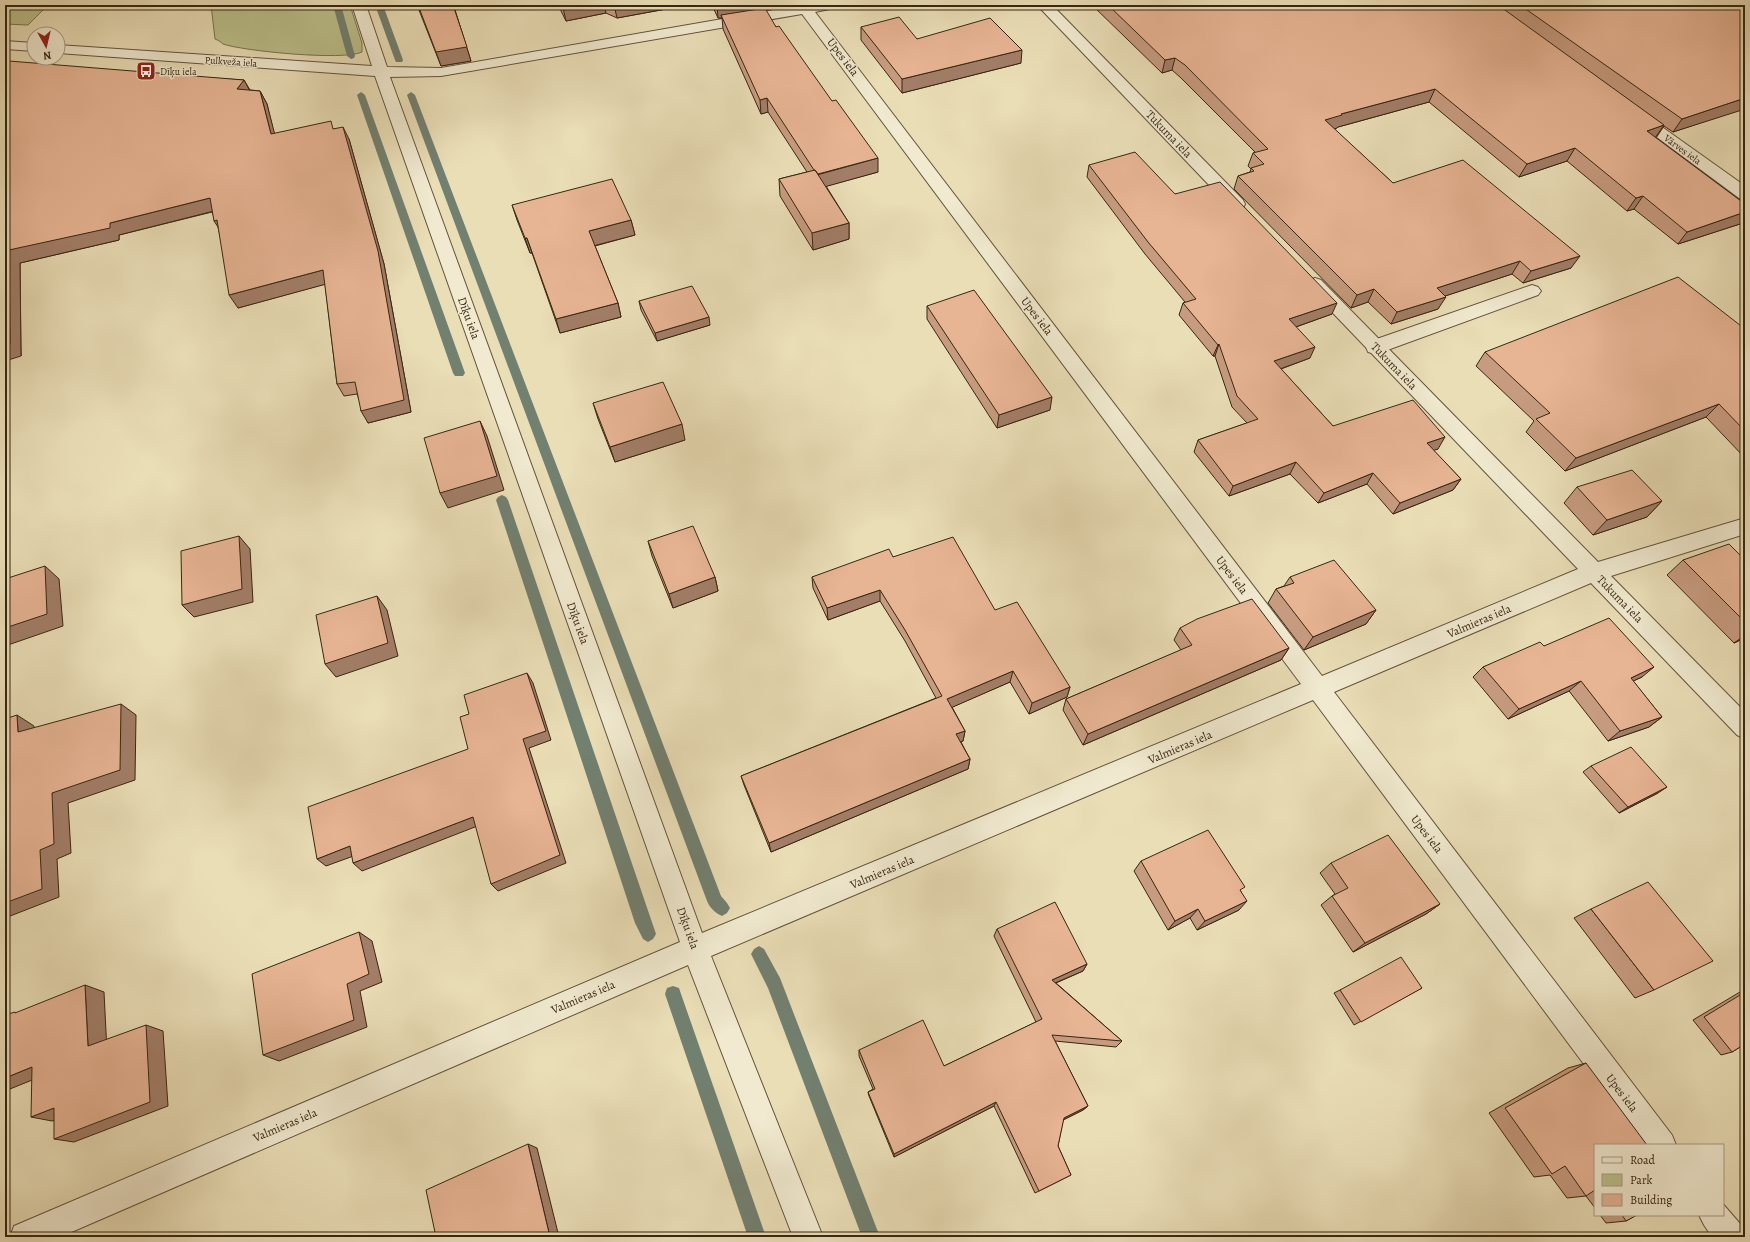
<svg xmlns="http://www.w3.org/2000/svg" width="1750" height="1242" font-family="Alegreya,serif">
<style>
.green{fill:#bbc08b;stroke:#7a734e}
.lines{fill:none;stroke-linecap:round;stroke-linejoin:round}
.stream{fill:#728070;fill-rule:evenodd}
.service-casing{stroke:#64543a;stroke-width:2}
.minor-casing{stroke:#64543a;stroke-width:2}
.service{fill:#f1ead0;fill-rule:evenodd}
.minor{fill:#f1ead0;fill-rule:evenodd}
.wall{fill:#c79b7f;stroke:#382611}
.shaded-wall{fill:#a27e68;stroke:#382611}
.building{fill:#e7b494;stroke:#382611}
.labels{text-anchor:middle;stroke-width:3;stroke-linejoin:round;paint-order:stroke}
.far-street-label{font-size:10px;fill:#382611;stroke:#f1ead0}
.far-poi-label{font-size:10px;fill:#382611;stroke:#f1ead0;text-anchor:start}
.street-label{font-size:12px;fill:#382611;stroke:#f1ead0}
</style>
<rect width="100%" height="100%" fill="#eadeb7"/>
<filter id="stains"><feTurbulence type="fractalNoise" baseFrequency=".005" numOctaves="4"/><feColorMatrix values="0 0 0 0 .2 0 0 0 0 .09 0 0 0 0 .02 0 0 0 .5 -.17"/></filter>
<radialGradient id="worn" r=".72"><stop offset=".6" stop-color="#630" stop-opacity="0"/><stop offset="1" stop-color="#630" stop-opacity=".3"/></radialGradient>
<path class="green" d="M5 5H48L28 25 5 24Z
M211 5H350L362 43V52C344 61 243 51 223 44 221 42 218 40 215 39Z"/>
<g class="lines">
<path class="stream" d="M333 5H341L355 56 354 58 351 59 347 56Z
M375 5H383L403 60 402 62H396L395 60Z
M361 92 365 95 465 373 463 376H455L453 373 357 95Z
M411 92 415 95 721 896 727 903 730 908 727 913 722 916C715 913 710 908 707 901L407 95Z
M502 495 506 497 508 500 656 934 653 939 648 942 643 939 635 923 496 500 498 497Z
M759 946 764 949 780 978 880 1237H862L768 988 751 954 754 949Z
M673 986 679 988 681 994 766 1237H748L665 994 667 988Z"/>
<defs>
<path id="service" d="M1532 285 1538 287 1541 291 1538 295 1382 352 1375 354 1368 352 1366 347 1368 342Z"/>
<path id="minor" d="M352 5H366L387 67 441 68 797 6 796 5H836L834 8 815 12 1322 676 1578 569 1309 288 1306 284 1309 280 1315 278 1321 280 1598 562 1745 518V534L1611 576 1745 712V739L1737 735 1591 583 1334 692 1672 1135 1676 1145H1644L1313 700 711 956 823 1237H793L688 965 60 1237H10L14 1226 680 942 375 76 58 53V45L372 66ZM802 14 1301 684 702 933 390 77 441 76Z
M1037 5H1052L1243 200 1245 204 1243 208 1237 209 1231 208Z
M5 41 34 43V51L5 49Z
M1636 110 1641 112 1745 186V199L1739 198 1631 118 1628 115 1631 112Z
M1723 1204 1742 1226 1745 1237H1712L1704 1225 1699 1215H1723Z"/>
</defs>
<use href="#service" class="service-casing"/>
<use href="#minor" class="minor-casing"/>
<use href="#service" class="service"/>
<use href="#minor" class="minor"/>
</g>
<path class="wall" d="M417 5H460L461 6 454 7 471 61 441 66Z
M558 5H688L617 18 606 13 566 21Z
M712 5H759L760 9 776 27 878 172 826 186 849 223V239L813 250 780 196 779 179 807 172 768 112 761 114 723 29 722 18H718Z
M1092 5H1745L1742 109 1673 132 1664 126 1656 138 1745 204V220L1743 223 1678 244 1634 209 1627 211 1567 161 1519 177 1429 102 1338 127 1337 128 1334 129 1393 183 1571 268 1523 283 1512 274 1445 296 1438 309 1391 324 1368 302 1351 308 1234 189 1238 176 1250 172 1251 169 1248 166 1253 153 1255 152 1181 78 1172 70 1162 73Z
M861 27 917 39 1021 63 902 93 861 40Z
M5 65 244 80 250 90 260 91 267 104 274 134 334 129 349 139 384 264 411 412 368 423 357 394 344 396 337 384 325 284 238 308 218 227 212 212 119 235V240L20 263 21 356Z
M1089 165 1175 194 1332 314 1296 327 1310 358 1281 369 1333 426 1438 449 1433 450 1461 479 1453 490 1393 514 1367 484 1318 503 1290 474 1229 496 1194 452 1198 440 1247 423 1232 407 1215 356H1213L1179 315 1183 303 1185 302 1145 254 1087 177Z
M512 205 631 220 635 235 595 246 618 303 621 317 560 333 532 253H530L517 220Z
M639 301 710 325 657 341 641 310Z
M927 306 1050 410 997 428 927 319Z
M1745 329V458L1706 417 1565 471 1526 432 1534 421 1476 366 1485 352Z
M593 403 685 440 615 462 598 419Z
M1577 487 1662 501 1647 517 1593 535 1564 503Z
M648 541 715 577 718 591 673 608 652 556Z
M893 557 995 610 1070 687 1067 697 1029 714 1010 682 952 707 965 731 963 741 961 742 970 759 968 769 771 852 744 785 741 776 936 698 905 641 880 601 828 620 813 588 812 577Z
M1683 560H1745V638L1734 643 1667 575Z
M1290 577 1376 610 1366 624 1304 650 1268 603 1276 589 1284 586Z
M1180 628 1289 648 1281 660 1083 745 1063 710 1066 699 1181 650 1174 640Z
M1544 646 1642 677 1633 681 1662 717 1649 727 1608 741 1569 691 1508 719 1473 677 1483 667Z
M1591 766 1658 793 1619 813 1583 772Z
M1141 861 1241 891 1239 910 1197 930 1190 918 1168 930 1134 871Z
M1745 861V866L1742 862Z
M1331 863 1440 904 1426 914 1353 952 1321 905 1332 896 1335 894 1320 873Z
M1591 909 1654 990 1635 998 1574 918Z
M997 929 1087 964 1083 971 1056 983 1122 1041 1116 1047 1055 1041 1088 1106 1083 1110 1063 1120 1058 1146 1071 1175 1035 1193 994 1106 894 1157 869 1096 868 1092 873 1089 859 1056V1050L944 1066 1036 1022 994 936Z
M1422 988 1354 1025 1334 993 1340 990Z
M1745 989V1044L1732 1052 1721 1055 1693 1020Z
M1586 1063 1595 1145V1208L1586 1196 1567 1198 1550 1175 1534 1177 1489 1113 1568 1068Z
M1600 1215H1637L1626 1221 1606 1223Z"/>
<path class="shaded-wall" d="M453 5H460L461 6 454 7 471 61 441 66 436 52Z
M576 5H604L606 13 566 21 563 8Z
M614 5H688L617 18Z
M717 5H759L760 11 721 15 722 18H718Z
M1022 50 1021 63 902 93V79Z
M1175 58 1172 70 1162 73 1165 60Z
M244 80 251 93 237 89Z
M1435 89 1429 102 1338 127 1337 128 1320 133 1325 120 1341 114Z
M260 91 267 104 278 147 271 134Z
M767 98 768 112 761 114 760 100Z
M1745 98V109L1673 132 1682 119Z
M1664 125 1655 138 1647 131Z
M343 127 349 139 384 264 411 412 368 423 361 411Z
M1575 148 1567 161 1519 177 1527 164Z
M878 158V172L817 189V175Z
M1643 196 1634 209 1627 211 1636 198Z
M210 198 218 210 119 235V240L20 263 21 356 5 361V345L9 250 110 223Z
M1745 212V220L1743 223 1678 244 1687 232Z
M217 220 222 233 214 221Z
M631 220 635 235 593 246 589 231Z
M849 223V239L813 250 812 233Z
M525 238H527L532 253H530Z
M1580 256 1571 268 1523 283 1531 271Z
M1520 261 1512 274 1430 301 1437 288Z
M323 270 330 283 238 308 229 295Z
M1374 289 1368 302 1351 308 1357 295Z
M1446 297 1438 309 1391 324 1397 312Z
M618 303 621 317 560 333 556 319Z
M1337 303 1332 314 1284 331 1289 319Z
M709 317 710 325 657 341 655 333Z
M1219 344 1215 356H1213L1218 345Z
M1315 347 1310 358 1269 373 1274 361Z
M1052 397 1050 410 997 428 999 415Z
M1719 404 1706 417 1565 471 1576 458Z
M480 421 487 436 504 490 448 508 440 493Z
M682 424 685 440 615 462 610 447Z
M1445 437 1438 449 1420 455 1427 443Z
M1296 462 1290 474 1229 496 1233 486Z
M1373 473 1367 484 1318 503 1324 493Z
M1461 479 1453 490 1393 514 1400 503Z
M1662 501 1647 517 1593 535 1607 520Z
M239 536 250 549 253 602 194 617 182 605Z
M45 566 59 579 63 626 5 646V628Z
M715 577 718 591 673 608 669 594Z
M880 590V601L828 620 827 608Z
M377 596 387 610 398 656 336 677 325 664Z
M1376 610 1366 624 1304 650 1313 637Z
M1745 635V638L1734 643Z
M1289 648 1281 660 1083 745 1088 734Z
M1654 667 1642 677 1618 688 1631 678Z
M1013 671 1010 682 946 710 947 699Z
M527 673 533 683 551 740 529 748 566 863 498 891 491 884 523 739Z
M1581 681 1569 691 1508 719 1519 709Z
M1070 687 1067 697 1029 714 1032 703Z
M121 704 136 715 135 780 68 803 71 853 57 859 59 897 5 918V903L40 850 52 793Z
M17 715 34 726V743L18 732Z
M1662 717 1649 727 1608 741 1620 731Z
M965 731 963 741 955 744 956 734Z
M970 759 968 769 771 852 769 843Z
M1667 787 1658 793 1619 813 1628 807Z
M473 817 480 825 362 871 353 863Z
M350 846 359 854 326 866 317 859Z
M1247 901 1239 910 1197 930 1205 921Z
M1440 904 1426 914 1353 952 1365 943Z
M1198 909 1190 918 1168 930 1175 921Z
M359 932 372 941 382 982 360 991 367 1027 279 1061 263 1055Z
M1087 964 1083 971 1048 986 1052 980Z
M85 985 104 992 107 1052 88 1046Z
M146 1025 163 1031 168 1106 74 1142 54 1139Z
M32 1067 52 1072 5 1091V1078Z
M996 1102 994 1106 894 1157V1154Z
M1088 1106 1083 1110 1059 1122 1064 1118Z
M54 1108 74 1113 52 1121 31 1117Z
M528 1144 537 1148 559 1237H550Z"/>
<path class="building" d="M418 5H453L467 47 436 52Z
M562 5H576L563 8Z
M1108 5H1498L1664 125 1647 131 1745 204V212L1687 232 1643 196 1636 198 1575 148 1527 164 1435 89 1341 114 1342 115 1325 120 1393 183 1463 160 1580 256 1531 271 1520 261 1437 288 1446 297 1397 312 1374 289 1357 295 1238 176 1254 171 1251 168 1264 164 1253 153 1268 149 1185 65 1175 58 1165 60Z
M1520 5H1745V98L1682 119Z
M765 8 776 27 779 26 832 101 836 100 878 158 818 174 815 170H814L767 98 760 100 721 15Z
M899 17 917 39 990 18 1022 50 902 79 861 27Z
M9 61 244 80 237 89 260 91 271 134 331 121 333 129 343 127 378 251 404 400 361 411 355 382 337 384 323 270 229 295 217 220 214 221 210 198 110 223V228L9 250 10 344 5 345V65Z
M1135 152 1175 194 1220 182 1337 303 1289 319 1315 347 1274 361 1333 426 1413 400 1445 437 1427 443 1461 479 1400 503 1373 473 1324 493 1296 462 1233 486 1198 440 1258 419 1237 396 1219 344 1218 345 1183 303 1196 299 1148 242 1089 165Z
M815 170 849 223 812 233 779 179Z
M612 179 631 220 589 231 618 303 556 319 527 238H525L512 205Z
M1678 277 1745 329V431L1719 404 1576 458 1536 419 1550 413 1485 352Z
M692 286 709 317 655 333 639 301Z
M974 290 1052 397 999 415 927 306Z
M663 382 682 424 610 447 593 403Z
M480 421 497 476 440 493 424 438Z
M1632 470 1662 501 1607 520 1577 487Z
M693 526 715 577 669 594 648 541Z
M239 536 242 589 182 605 181 551Z
M953 537 995 610 1017 602 1070 687 1032 703 1013 671 947 699 965 731 956 734 970 759 769 843 741 776 942 696 905 630 880 590 827 608 812 577 889 549 893 557Z
M1729 544 1745 560V622L1683 560Z
M1334 560 1376 610 1313 637 1276 589 1294 583 1290 577Z
M45 566 47 614 5 628V579Z
M377 596 388 643 325 664 316 615Z
M1252 599 1289 648 1088 734 1066 699 1192 645 1180 628 1197 619Z
M1609 618 1654 667 1631 678 1662 717 1620 731 1581 681 1519 709 1483 667 1540 642 1544 646Z
M527 673 546 731 523 739 560 855 491 884 473 817 353 863 350 846 317 859 308 807 468 749 460 717 469 714 464 695Z
M121 704 120 770 52 793 54 844 40 850 42 889 5 903V719L17 715 18 732Z
M1631 747 1667 787 1628 807 1591 766Z
M1208 830 1245 887 1240 890 1247 901 1205 921 1198 909 1175 921 1141 861Z
M1388 835 1440 904 1365 943 1332 896 1348 888 1331 863Z
M1648 882 1713 961 1654 990 1591 909Z
M1055 902 1087 964 1052 980 1122 1041 1052 1035 1088 1106 1064 1118 1058 1146 1071 1175 1039 1191 996 1102 894 1154 868 1092 875 1089 859 1050 923 1020 944 1066 1042 1019 997 929Z
M359 932 369 974 347 984 354 1020 263 1055 252 974Z
M1401 957 1422 988 1361 1022 1340 990Z
M85 985 88 1046 146 1025 150 1102 54 1139V1108L31 1117 32 1067 5 1078V1015L15 1012V1013Z
M1745 992V1044L1732 1052 1704 1017Z
M1586 1063 1647 1145H1595V1190L1586 1196 1565 1166 1552 1174 1505 1108Z
M528 1144 550 1237H436L426 1190Z
M1622 1215H1637L1626 1221Z"/>
<defs>
<symbol id="bus-square" viewBox="-11 -11 22 22"><rect x="-9" y="-9" width="18" height="18" rx="4" fill="#8f2418" stroke="#f1ead0"/><path d="M-5-6H5V4H4V6H2V4H-2V6H-4V4H-5ZM-3.5-4V0h7V-4ZM-3.5 1.2v1.5H-2V1.2ZM2 1.2v1.5H3.5V1.2Z" fill="#fff"/></symbol>
</defs>
<g fill-rule="evenodd">
<use href="#bus-square" x="135" y="60" width="22" height="22"/>
</g>
<g class="labels">
<g class="far-street-label">
<text transform="translate(231 61) rotate(4)" y="4">Pulkveža iela</text>
<text transform="translate(1683 149) rotate(36)" y="4">Vārves iela</text>
</g>
<g class="far-poi-label">
<text x="160" y="75">Dīķu iela</text>
</g>
<g class="street-label">
<text transform="translate(843 57) rotate(53)" y="4">Upes iela</text>
<text transform="translate(1169 134) rotate(46)" y="4">Tukuma iela</text>
<text transform="translate(1037 316) rotate(53)" y="4">Upes iela</text>
<text transform="translate(469 318) rotate(70)" y="4">Dīķu iela</text>
<text transform="translate(1394 366) rotate(46)" y="4">Tukuma iela</text>
<text transform="translate(1232 575) rotate(53)" y="4">Upes iela</text>
<text transform="translate(1620 599) rotate(46)" y="4">Tukuma iela</text>
<text transform="translate(1479 621) rotate(-23)" y="4">Valmieras iela</text>
<text transform="translate(578 623) rotate(70)" y="4">Dīķu iela</text>
<text transform="translate(1180 747) rotate(-23)" y="4">Valmieras iela</text>
<text transform="translate(1427 834) rotate(53)" y="4">Upes iela</text>
<text transform="translate(882 872) rotate(-23)" y="4">Valmieras iela</text>
<text transform="translate(688 928) rotate(70)" y="4">Dīķu iela</text>
<text transform="translate(583 997) rotate(-23)" y="4">Valmieras iela</text>
<text transform="translate(1622 1093) rotate(53)" y="4">Upes iela</text>
<text transform="translate(285 1125) rotate(-23)" y="4">Valmieras iela</text>
</g>
</g>
<rect width="1750" height="1242" fill="none" stroke="#eadeb7" stroke-width="20"/>
<rect x="6" y="6" width="1738" height="1230" fill="none" stroke="#382611" stroke-width="2"/>
<rect x="10" y="10" width="1730" height="1222" fill="none" stroke="#382611"/>
<rect x="1594" y="1144" width="130" height="72" fill="#f1ead0" stroke="#a79c84"/>
<rect x="1602" y="1157" width="20" height="6" fill="#f1ead0" stroke="#a79c84"/>
<text x="1630" y="1164" font-size="12" fill="#382611">Road</text>
<rect x="1602" y="1174" width="20" height="12" fill="#bbc08b" stroke="#a79c84"/>
<text x="1630" y="1184" font-size="12" fill="#382611">Park</text>
<rect x="1602" y="1194" width="20" height="12" fill="#e7b494" stroke="#a79c84"/>
<text x="1630" y="1204" font-size="12" fill="#382611">Building</text>
<g transform="translate(46 46) rotate(172)"><circle r="19" fill="#f1ead0" stroke="#a79c84"/>
<path d="M0-3L7 15L0 10L-7 15Z" fill="#8f2418"/>
<text y="-6" font-size="11" font-weight="bold" text-anchor="middle" fill="#382611">N</text>
</g>
<rect width="100%" height="100%" filter="url(#stains)"/>
<rect width="100%" height="100%" fill="url(#worn)"/>
</svg>
